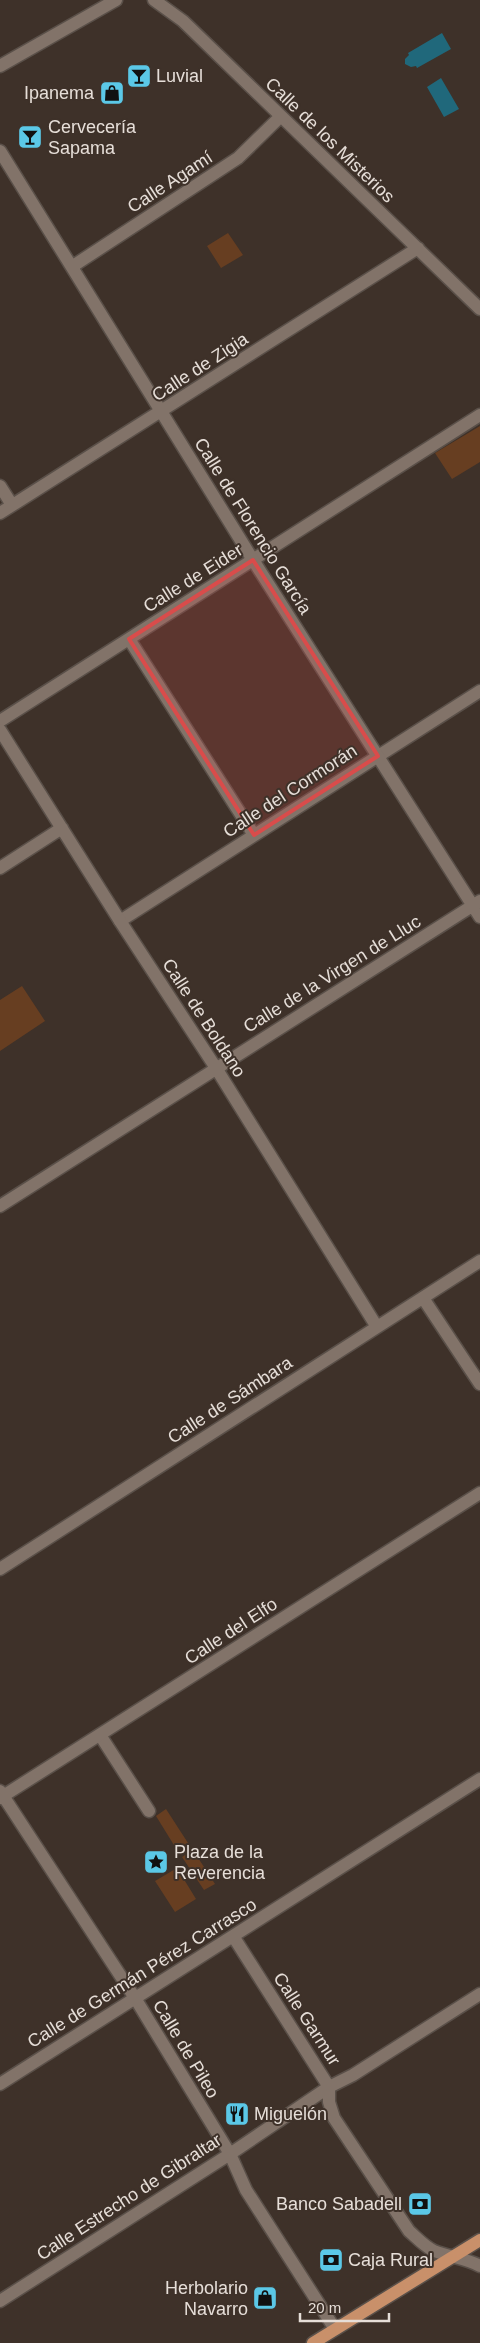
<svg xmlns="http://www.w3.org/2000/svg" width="480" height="2343" font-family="Arial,sans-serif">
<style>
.green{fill:#673e21}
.water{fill:#20687b}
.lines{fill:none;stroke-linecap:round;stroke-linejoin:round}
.service-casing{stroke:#5a5049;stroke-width:15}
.pedestrian-casing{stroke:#5a5049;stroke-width:15}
.minor-casing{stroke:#5a5049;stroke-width:15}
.tertiary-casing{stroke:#5a5049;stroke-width:15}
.primary-casing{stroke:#5a5049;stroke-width:15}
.service{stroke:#827369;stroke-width:12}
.pedestrian{stroke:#827369;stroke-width:12}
.minor{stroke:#827369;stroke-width:12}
.tertiary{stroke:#827369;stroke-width:12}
.primary{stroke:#c9906a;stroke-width:12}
.marked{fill:#d94c4b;fill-opacity:0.2;stroke:#d94c4b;stroke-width:4;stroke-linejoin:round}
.labels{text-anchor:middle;stroke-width:4;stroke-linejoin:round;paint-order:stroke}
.poi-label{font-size:18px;fill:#e6ded8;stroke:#3e3129;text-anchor:start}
.street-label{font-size:18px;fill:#e6ded8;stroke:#3e3129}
</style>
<rect width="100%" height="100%" fill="#3e3129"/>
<path class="green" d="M228 233 243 255 221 268 207 246Z
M480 426V462L452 479 435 453Z
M22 986 45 1021 0 1051V1000Z
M166 1809 188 1843 177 1850 156 1816Z
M193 1850 215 1884 204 1890 182 1857Z
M177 1868 196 1899 175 1912 155 1881Z"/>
<path class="water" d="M442 33 451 49 417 68 416 66 411 67 405 64V59L409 55 408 53Z
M441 78 459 109 444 117 427 87Z"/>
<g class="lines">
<defs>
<path id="service" d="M100 1735 149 1811"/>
<path id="pedestrian" d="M129 639 254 835
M0 721 480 415
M120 921 480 691"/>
<path id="minor" d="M154 0 183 21 480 309
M0 151 253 560 480 917
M73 266 238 158 280 117
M0 486 12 505
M0 513 418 248
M0 730 120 921 216 1068 377 1327
M0 868 62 828
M0 1206 480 901
M423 1298 480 1384
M0 1569 480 1261
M0 1791 135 1998 230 2154 246 2190 335 2329
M0 1798 480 1493
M233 1936 329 2087V2102L334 2118 409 2231C417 2238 424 2246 434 2251 449 2257 466 2258 480 2266
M0 2084 480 1779
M0 2301 230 2154 329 2087 353 2075 480 1994"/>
<path id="tertiary" d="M0 66 116 0"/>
<path id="primary" d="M313 2343 480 2240"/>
</defs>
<use href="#service" class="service-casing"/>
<use href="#pedestrian" class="pedestrian-casing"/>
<use href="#minor" class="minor-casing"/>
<use href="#tertiary" class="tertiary-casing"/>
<use href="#primary" class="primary-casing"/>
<use href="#service" class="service"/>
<use href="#pedestrian" class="pedestrian"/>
<use href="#minor" class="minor"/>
<use href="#tertiary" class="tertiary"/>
<use href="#primary" class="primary"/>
</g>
<path class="marked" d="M253 560 378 756 254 835 129 639Z"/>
<defs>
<symbol id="bar-square" viewBox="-11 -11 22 22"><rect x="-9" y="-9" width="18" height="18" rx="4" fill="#5bc8e7" stroke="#3e3129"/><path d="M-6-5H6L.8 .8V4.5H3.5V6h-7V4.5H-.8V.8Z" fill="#111"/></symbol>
<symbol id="shop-square" viewBox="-11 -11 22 22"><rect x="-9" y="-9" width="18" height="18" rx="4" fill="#5bc8e7" stroke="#3e3129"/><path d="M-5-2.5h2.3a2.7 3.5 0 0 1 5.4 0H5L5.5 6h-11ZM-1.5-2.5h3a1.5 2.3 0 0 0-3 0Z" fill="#111"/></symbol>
<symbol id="sight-square" viewBox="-11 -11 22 22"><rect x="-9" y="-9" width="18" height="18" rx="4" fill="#5bc8e7" stroke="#3e3129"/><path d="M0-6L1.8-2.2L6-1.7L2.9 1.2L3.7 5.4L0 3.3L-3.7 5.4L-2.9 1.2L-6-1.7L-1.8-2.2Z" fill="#111"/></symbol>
<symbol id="restaurant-square" viewBox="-11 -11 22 22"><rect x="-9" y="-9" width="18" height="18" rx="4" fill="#5bc8e7" stroke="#3e3129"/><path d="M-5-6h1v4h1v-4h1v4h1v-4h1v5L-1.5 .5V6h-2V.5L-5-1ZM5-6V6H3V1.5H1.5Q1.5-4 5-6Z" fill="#111"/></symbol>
<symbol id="bank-square" viewBox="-11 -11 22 22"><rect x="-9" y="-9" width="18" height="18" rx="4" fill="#5bc8e7" stroke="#3e3129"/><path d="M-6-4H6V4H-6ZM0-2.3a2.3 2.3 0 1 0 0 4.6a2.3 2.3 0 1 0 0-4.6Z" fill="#111"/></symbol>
</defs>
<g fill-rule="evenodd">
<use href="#bar-square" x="125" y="62" width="28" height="28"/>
<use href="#shop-square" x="98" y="79" width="28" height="28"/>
<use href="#bar-square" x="16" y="123" width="28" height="28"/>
<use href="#sight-square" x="142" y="1848" width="28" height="28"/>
<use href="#restaurant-square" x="223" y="2100" width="28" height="28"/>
<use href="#bank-square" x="406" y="2190" width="28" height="28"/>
<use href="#bank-square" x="317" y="2246" width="28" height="28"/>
<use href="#shop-square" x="251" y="2284" width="28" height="28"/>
</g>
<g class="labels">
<g class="poi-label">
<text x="156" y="82">Luvial</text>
<text x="94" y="99" text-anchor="end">Ipanema</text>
<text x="48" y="133">Cervecería<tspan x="48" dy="21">Sapama</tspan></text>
<text x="174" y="1858">Plaza de la<tspan x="174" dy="21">Reverencia</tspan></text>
<text x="254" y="2120">Miguelón</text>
<text x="402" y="2210" text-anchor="end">Banco Sabadell</text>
<text x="348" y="2266">Caja Rural</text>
<text x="248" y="2294" text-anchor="end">Herbolario<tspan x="248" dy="21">Navarro</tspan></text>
</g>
<g class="street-label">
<text transform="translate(330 140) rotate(44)" y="6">Calle de los Misterios</text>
<text transform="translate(170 182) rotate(-33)" y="6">Calle Agamí</text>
<text transform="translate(200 367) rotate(-33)" y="6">Calle de Zigia</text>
<text transform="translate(253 526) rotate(58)" y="6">Calle de Florencio García</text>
<text transform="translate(193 578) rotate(-32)" y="6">Calle de Eider</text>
<text transform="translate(290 791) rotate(-33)" y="6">Calle del Cormorán</text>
<text transform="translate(332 974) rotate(-32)" y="6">Calle de la Virgen de Lluc</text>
<text transform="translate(204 1018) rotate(57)" y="6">Calle de Boldano</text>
<text transform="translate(230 1400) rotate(-33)" y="6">Calle de Sámbara</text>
<text transform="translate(231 1631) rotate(-33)" y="6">Calle del Elfo</text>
<text transform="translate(142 1973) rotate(-32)" y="6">Calle de Germán Pérez Carrasco</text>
<text transform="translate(307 2019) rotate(57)" y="6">Calle Garmur</text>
<text transform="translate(186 2049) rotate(59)" y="6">Calle de Pileo</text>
<text transform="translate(129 2197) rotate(-33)" y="6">Calle Estrecho de Gibraltar</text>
</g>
</g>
<path d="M300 2313v8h89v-8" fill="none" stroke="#e6ded8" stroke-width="2.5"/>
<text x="308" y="2313" font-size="15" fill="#e6ded8" stroke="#3e3129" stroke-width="4" paint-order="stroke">20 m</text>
</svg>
